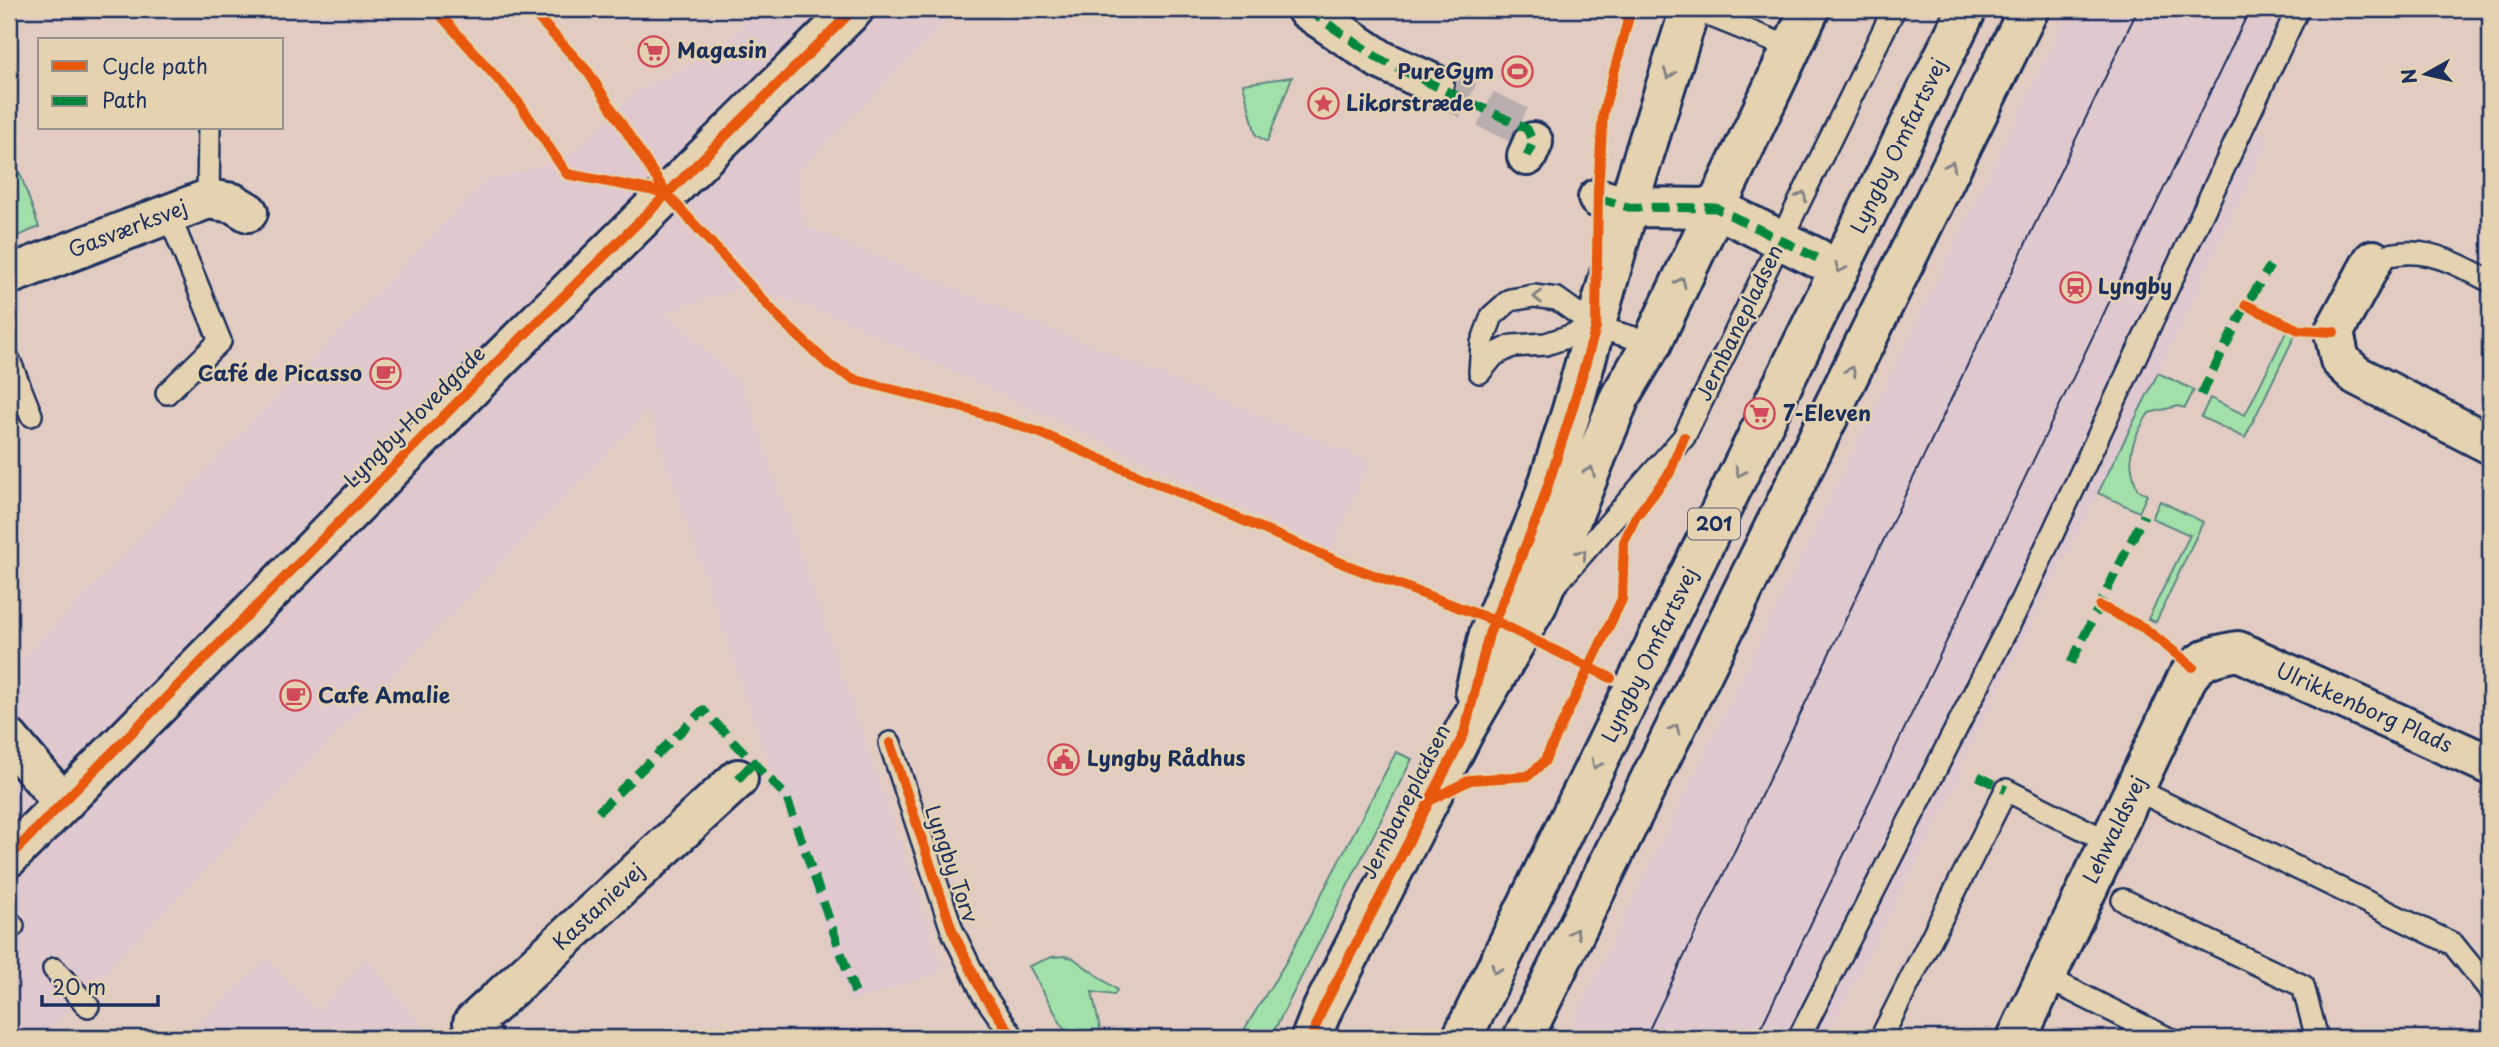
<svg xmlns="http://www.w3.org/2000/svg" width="2499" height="1047" font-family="'Playpen Sans',sans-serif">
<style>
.built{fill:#e0c8cf}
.green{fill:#a1e1a9;stroke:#5e8884;stroke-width:2}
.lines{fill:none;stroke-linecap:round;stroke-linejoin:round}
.street-tunnel{stroke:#baadae;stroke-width:38;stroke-dasharray:38 19;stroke-linecap:butt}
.lane-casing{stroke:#1b2f5e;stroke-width:26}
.street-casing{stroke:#1b2f5e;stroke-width:44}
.secondary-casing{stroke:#1b2f5e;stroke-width:44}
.highway-casing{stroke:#1b2f5e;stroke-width:44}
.lane{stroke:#e4d2b0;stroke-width:21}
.street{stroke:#e4d2b0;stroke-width:38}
.secondary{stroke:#e4d2b0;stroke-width:38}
.highway{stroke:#e4d2b0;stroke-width:38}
.tram{stroke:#1b2f5e;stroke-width:2}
.quiet{stroke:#00873e;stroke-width:9;stroke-dasharray:18 9;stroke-linecap:butt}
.cycleway-casing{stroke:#e4d2b0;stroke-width:15}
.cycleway{stroke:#e8590c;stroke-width:10}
.oneway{stroke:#808087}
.labels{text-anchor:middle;stroke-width:5;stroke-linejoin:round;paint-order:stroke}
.shield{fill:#e4d2b0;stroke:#576077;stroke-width:2}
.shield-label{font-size:19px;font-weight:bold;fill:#1b2f5e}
.poi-label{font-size:21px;font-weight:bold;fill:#1b2f5e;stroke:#e4d2b0;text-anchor:start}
.street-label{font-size:21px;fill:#1b2f5e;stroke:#e4d2b0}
</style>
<rect width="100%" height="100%" fill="#e2ccc2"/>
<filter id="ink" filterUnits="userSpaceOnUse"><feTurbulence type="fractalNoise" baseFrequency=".0143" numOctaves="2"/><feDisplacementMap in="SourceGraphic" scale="14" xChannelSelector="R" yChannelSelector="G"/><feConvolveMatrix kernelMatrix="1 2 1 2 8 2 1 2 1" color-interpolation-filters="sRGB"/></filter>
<g filter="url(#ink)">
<path class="built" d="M760 9H958L799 171 805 226 1369 461 1332 550 840 319 750 286 664 312 743 385 944 971 850 1002 648 411 42 1038H9V673L485 181 566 159 637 91 715 53Z
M2070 9H2310L2252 128 2269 139 2158 373 1970 747 1956 786 1826 1038H1565Z
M366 958 432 1038H197L191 1031 266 959 318 1011Z"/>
<path class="green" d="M1292 77 1267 142 1256 135 1243 84Z
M9 142 39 227 9 240Z
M2287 330 2295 335 2245 438 2201 417 2210 398 2245 415Z
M2158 373 2194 390 2185 408 2178 406 2149 413C2130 443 2126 455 2137 489L2147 495 2139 512 2098 493Z
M2160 501 2203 522 2156 622 2148 619 2190 535 2152 518Z
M1396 752 1412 759 1275 1029 1270 1038H1239L1286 962Z
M1064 956 1073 958 1117 990 1114 995 1092 992 1102 1038H1069L1029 966 1052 957Z"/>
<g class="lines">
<path class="street-tunnel" d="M1434 84 1527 129 1533 142"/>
<defs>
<path id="lane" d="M1694 9 1791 48
M208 199 209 128
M2373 260C2419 242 2449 260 2490 281
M9 360 31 415
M1480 372 1482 343 1492 316 1510 300 1534 296 1557 299 1596 327 1652 343
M1480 372 1494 355 1512 346 1546 344 1596 327
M167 393 220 341 168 213
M1557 583 1684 437 1894 9
M890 743 952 930 983 994 1014 1038
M2135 789 2453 944 2490 990
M2123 900 2303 986 2317 1038
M9 921 13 926
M54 969 88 1006
M2045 977 2167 1038
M1799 1038 2021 601 2298 9
M1881 1038 2006 790 2109 842"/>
<path id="street" d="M1306 9 1381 60 1434 84
M1527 156 1533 142
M1598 198 1628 207 1716 208 1817 258
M2373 260 2334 332 2340 360 2356 375 2490 444
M9 275 208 199 233 203 248 212
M63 803 495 364 854 9
M482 1038 473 1023 738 779
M2017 1038 2186 680C2198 658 2215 655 2238 651L2490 765"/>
<path id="secondary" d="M1475 691 1489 634 1539 513 1572 410 1636 180 1690 9
M9 739 63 803 9 857
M1311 1038 1323 1008 1465 730 1537 605 1620 397 1652 343 1810 9"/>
<path id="highway" d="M1462 1038 1967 9
M1523 1038 2029 9"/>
</defs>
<use href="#lane" class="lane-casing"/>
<use href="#street" class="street-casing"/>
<use href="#secondary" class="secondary-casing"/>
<use href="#highway" class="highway-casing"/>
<use href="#lane" class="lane"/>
<use href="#street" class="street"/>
<use href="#secondary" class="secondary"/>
<use href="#highway" class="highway"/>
<path class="tram" d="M1645 1038 2138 9
M1756 1038 2250 9"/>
<path class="quiet" d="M1306 9 1381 60 1527 129 1533 142 1527 156
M1598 198 1628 207 1716 208 1817 258
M2201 395 2244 309 2270 266
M2071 663 2144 515
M1978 776 2006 790
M738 779 754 762
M598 812 703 710 786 796 855 993"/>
<defs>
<path id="cycleway" d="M435 9 519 103 567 174 666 193
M530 9 588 72 666 193 780 319 830 366 856 380 971 410 1038 432 1344 564 1495 621 1611 678
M2246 305 2299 330 2334 332
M2100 606 2144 628 2193 667
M890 743 952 930 983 994 1014 1038
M1429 801 1470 780 1528 776 1544 762 1622 599 1624 542 1635 518 1669 474 1684 437
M9 857 495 364 854 9
M1311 1038 1323 1008 1464 734 1489 634 1539 513 1572 410 1596 327 1598 190 1603 113 1631 9"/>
</defs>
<use href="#cycleway" class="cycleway-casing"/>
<use href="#cycleway" class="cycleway"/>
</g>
<defs><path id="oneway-chevron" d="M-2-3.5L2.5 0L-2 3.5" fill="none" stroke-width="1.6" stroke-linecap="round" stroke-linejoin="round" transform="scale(1.75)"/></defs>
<g class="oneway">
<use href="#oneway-chevron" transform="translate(1669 74) rotate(108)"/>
<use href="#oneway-chevron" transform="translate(1951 166) rotate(-64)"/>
<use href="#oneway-chevron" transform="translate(1802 196) rotate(-64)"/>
<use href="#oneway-chevron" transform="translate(1840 268) rotate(116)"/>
<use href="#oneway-chevron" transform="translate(1681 282) rotate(-65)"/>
<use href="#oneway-chevron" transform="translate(1538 297) rotate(-179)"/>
<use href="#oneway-chevron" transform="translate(1851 371) rotate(-64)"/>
<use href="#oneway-chevron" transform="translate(1590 471) rotate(-68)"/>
<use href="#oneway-chevron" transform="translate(1740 472) rotate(116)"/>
<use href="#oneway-chevron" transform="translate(1582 554) rotate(-49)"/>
<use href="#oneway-chevron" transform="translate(1675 729) rotate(-64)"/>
<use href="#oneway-chevron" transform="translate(1596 764) rotate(116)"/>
<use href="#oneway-chevron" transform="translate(1575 933) rotate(-64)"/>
<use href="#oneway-chevron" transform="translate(1496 969) rotate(116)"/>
</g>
</g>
<defs>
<symbol id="supermarket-ring" viewBox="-11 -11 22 22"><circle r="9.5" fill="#e4d2b0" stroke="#d1495b" stroke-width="1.5"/><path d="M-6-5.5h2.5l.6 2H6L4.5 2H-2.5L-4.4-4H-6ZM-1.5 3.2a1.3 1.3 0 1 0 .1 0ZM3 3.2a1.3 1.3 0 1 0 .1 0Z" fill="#d1495b"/></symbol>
<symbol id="stadium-ring" viewBox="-11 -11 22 22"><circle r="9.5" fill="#e4d2b0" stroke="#d1495b" stroke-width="1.5"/><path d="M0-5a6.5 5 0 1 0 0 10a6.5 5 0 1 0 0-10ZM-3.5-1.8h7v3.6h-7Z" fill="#d1495b"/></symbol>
<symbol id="sight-ring" viewBox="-11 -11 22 22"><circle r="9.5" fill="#e4d2b0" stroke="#d1495b" stroke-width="1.5"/><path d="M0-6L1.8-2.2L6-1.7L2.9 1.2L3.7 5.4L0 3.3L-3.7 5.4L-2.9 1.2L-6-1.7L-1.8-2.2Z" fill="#d1495b"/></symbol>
<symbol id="station-ring" viewBox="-11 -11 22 22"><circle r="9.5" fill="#e4d2b0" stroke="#d1495b" stroke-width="1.5"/><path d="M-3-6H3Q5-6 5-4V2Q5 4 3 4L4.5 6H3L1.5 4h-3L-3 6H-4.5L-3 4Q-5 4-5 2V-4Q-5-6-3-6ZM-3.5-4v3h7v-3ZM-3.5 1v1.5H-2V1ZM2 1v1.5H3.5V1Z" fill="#d1495b"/></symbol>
<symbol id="cafe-ring" viewBox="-11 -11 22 22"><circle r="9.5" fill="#e4d2b0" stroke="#d1495b" stroke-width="1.5"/><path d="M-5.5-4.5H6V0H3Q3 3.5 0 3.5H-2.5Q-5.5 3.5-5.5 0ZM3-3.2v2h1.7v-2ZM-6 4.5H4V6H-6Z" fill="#d1495b"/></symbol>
<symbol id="civic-ring" viewBox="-11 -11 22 22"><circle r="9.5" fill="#e4d2b0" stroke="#d1495b" stroke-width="1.5"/><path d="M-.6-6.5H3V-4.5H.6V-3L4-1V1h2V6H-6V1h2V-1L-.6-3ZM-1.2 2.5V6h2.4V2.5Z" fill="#d1495b"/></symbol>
</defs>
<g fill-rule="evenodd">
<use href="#supermarket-ring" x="636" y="34" width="35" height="35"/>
<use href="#stadium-ring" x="1500" y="54" width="35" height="35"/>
<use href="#sight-ring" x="1306" y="86" width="35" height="35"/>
<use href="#station-ring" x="2058" y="270" width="35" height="35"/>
<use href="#cafe-ring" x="368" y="356" width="35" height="35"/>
<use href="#supermarket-ring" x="1742" y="396" width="35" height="35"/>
<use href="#cafe-ring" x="278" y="678" width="35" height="35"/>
<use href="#civic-ring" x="1046" y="742" width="35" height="35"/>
</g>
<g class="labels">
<rect class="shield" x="1688" y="508.5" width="52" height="31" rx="5"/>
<g class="shield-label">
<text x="1714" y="531">201</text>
</g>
<g class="poi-label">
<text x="677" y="58">Magasin</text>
<text x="1494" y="79" text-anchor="end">PureGym</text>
<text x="1346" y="111">Likørstræde</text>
<text x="2098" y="294">Lyngby</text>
<text x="362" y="381" text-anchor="end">Café de Picasso</text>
<text x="1783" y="421">7-Eleven</text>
<text x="318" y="703">Cafe Amalie</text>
<text x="1087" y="766">Lyngby Rådhus</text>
</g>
<g class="street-label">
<text transform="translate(1899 146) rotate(-64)" y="7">Lyngby Omfartsvej</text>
<text transform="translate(128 229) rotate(-21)" y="7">Gasværksvej</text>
<text transform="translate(1740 323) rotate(-64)" y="7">Jernbanepladsen</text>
<text transform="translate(415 417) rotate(-45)" y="7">Lyngby Hovedgade</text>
<text transform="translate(1650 655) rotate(-64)" y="7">Lyngby Omfartsvej</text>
<text transform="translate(2364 708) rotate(24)" y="7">Ulrikkenborg Plads</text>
<text transform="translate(1406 802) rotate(-63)" y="7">Jernbanepladsen</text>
<text transform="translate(2115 830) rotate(-64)" y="7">Lehwaldsvej</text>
<text transform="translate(951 864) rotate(71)" y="7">Lyngby Torv</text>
<text transform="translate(599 907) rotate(-43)" y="7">Kastanievej</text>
</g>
</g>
<rect width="2499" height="1047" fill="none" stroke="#e4d2b0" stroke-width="35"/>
<rect x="18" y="18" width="2464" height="1012" fill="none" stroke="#1b2f5e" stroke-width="2.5" filter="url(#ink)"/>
<rect x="38" y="38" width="245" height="91" fill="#e4d2b0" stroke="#94918f" stroke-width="2"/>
<rect x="52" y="61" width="35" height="10" fill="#e8590c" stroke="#94918f" stroke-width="2"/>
<text x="102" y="74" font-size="21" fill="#1b2f5e">Cycle path</text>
<rect x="52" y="96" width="35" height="10" fill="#00873e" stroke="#94918f" stroke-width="2"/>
<text x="102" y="108" font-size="21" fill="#1b2f5e">Path</text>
<g transform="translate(2426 74) rotate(262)" stroke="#e4d2b0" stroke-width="5" paint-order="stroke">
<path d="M0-5L12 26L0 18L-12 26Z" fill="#1b2f5e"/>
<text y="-10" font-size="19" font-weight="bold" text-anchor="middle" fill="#1b2f5e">N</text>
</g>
<path d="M42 995v10h116v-10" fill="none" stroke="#1b2f5e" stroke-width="3.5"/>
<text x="52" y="995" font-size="21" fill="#1b2f5e" stroke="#e4d2b0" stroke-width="5" paint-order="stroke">20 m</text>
</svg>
